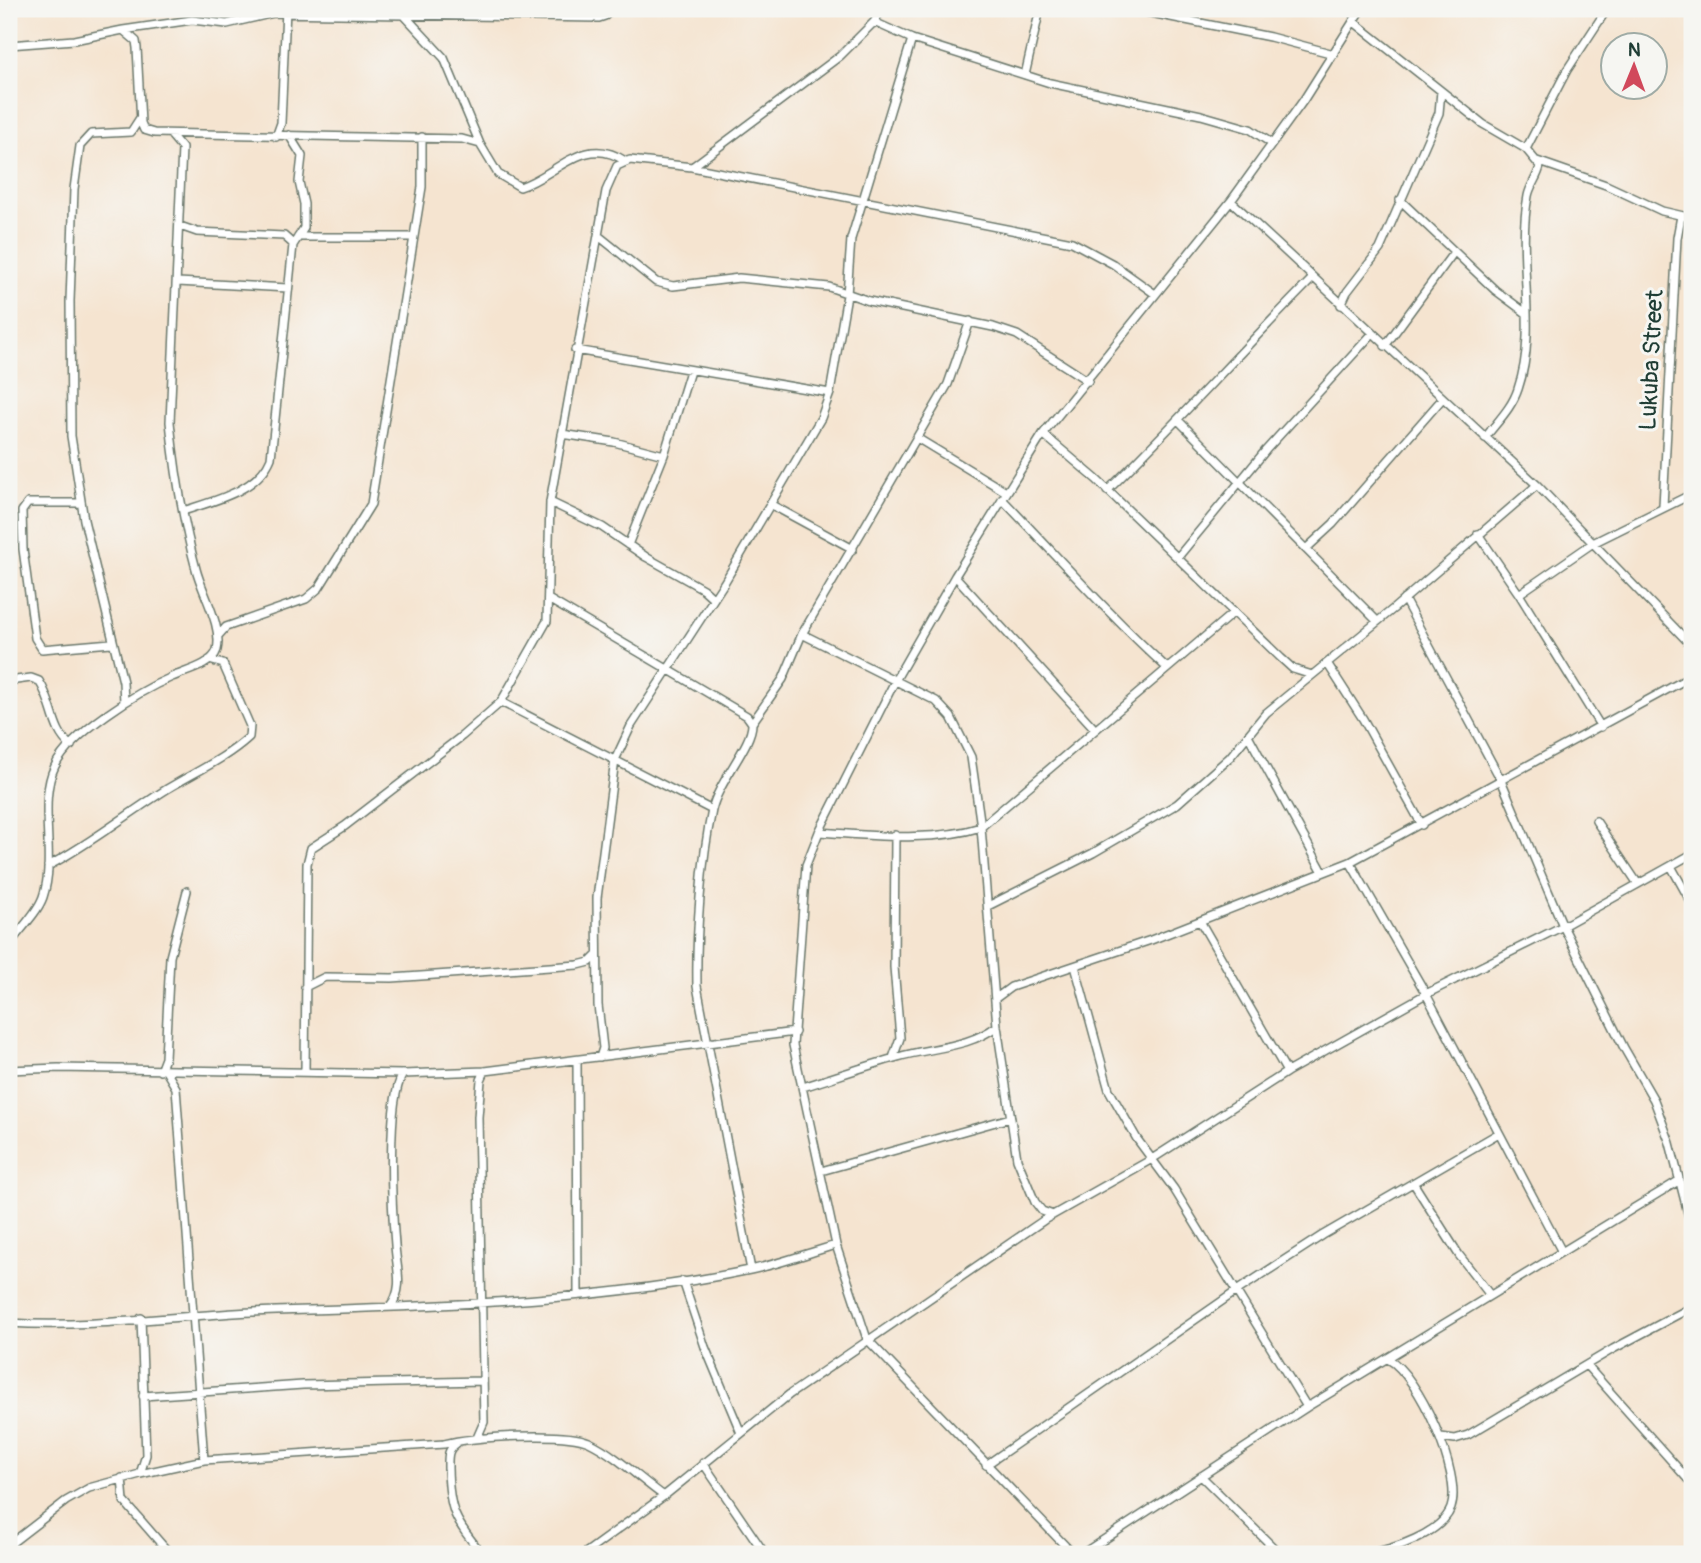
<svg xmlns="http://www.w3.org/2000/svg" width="1701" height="1563" font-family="Pangolin,sans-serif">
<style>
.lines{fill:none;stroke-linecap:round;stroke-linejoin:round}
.minor-casing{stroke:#6a776b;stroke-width:10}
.minor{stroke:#fff;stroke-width:7}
.labels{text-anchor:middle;stroke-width:6;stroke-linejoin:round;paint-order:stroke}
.street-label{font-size:24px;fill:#1f3d34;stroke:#f6f6f2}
</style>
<rect width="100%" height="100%" fill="#f6f6f2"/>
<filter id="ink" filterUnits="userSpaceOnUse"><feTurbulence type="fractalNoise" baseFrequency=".0143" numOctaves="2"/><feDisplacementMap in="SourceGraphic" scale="14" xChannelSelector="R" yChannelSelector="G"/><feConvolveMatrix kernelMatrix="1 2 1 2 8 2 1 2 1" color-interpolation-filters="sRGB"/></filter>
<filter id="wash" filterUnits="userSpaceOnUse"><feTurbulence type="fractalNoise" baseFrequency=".00686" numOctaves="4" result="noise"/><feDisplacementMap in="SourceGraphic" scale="28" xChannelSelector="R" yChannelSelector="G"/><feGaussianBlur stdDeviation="1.57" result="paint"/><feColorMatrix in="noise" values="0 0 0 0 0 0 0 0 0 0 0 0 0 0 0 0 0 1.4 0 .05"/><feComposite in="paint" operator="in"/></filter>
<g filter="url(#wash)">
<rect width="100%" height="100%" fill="#f5e4d0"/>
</g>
<g filter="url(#ink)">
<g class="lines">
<defs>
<path id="minor" d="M1131 9 1270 37 1334 54
M405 16 444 58 480 144
M874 22 912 39 1050 83 1201 115 1250 129 1271 143
M1354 22 1483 124 1526 149
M123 30 192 20 227 24 274 13 599 18 605 16 612 9
M9 45 74 40 123 30 136 41 137 48 141 123 144 130 154 133 462 139 480 144 498 174 520 187C556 176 584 133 625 161
M1025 75 1040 9
M276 137 281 123 286 9
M1537 161 1606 185 1662 211 1692 218
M692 167 840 56 874 22 882 9
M1400 200 1495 290 1526 313
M1231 201 1537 485 1692 646
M180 226 197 232 284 236 293 244
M298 237H412
M600 237 656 282 673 286 739 278 829 287 869 301 993 327 1017 335 1088 381
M178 282 288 288
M1341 305 1347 292 1380 249 1439 113 1441 91
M1385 346 1454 252
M575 350 830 393
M1179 421 1377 621
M562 434 614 442 664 455
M1043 434 1096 479 1281 658 1293 669 1312 675
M917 438 1006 492
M1485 438C1496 423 1512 408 1518 389 1539 328 1516 260 1528 196 1530 185 1538 177 1540 166L1526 149 1567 70 1607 9
M1107 491C1178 422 1243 348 1313 278
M1002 499C1057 556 1108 614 1166 667
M550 502 602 527 646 557 703 589 713 598
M81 503H28L22 511 23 549 35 638 42 649 111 643
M770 504 853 549
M1663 506 1677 238 1681 216
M183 511C213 501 258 491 271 458L293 245 304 228V204L299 182 302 156 289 135
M1478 534 1519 594 1601 727
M628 545 664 455 690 371
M1308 547 1333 524 1442 399
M1178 557 1266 450 1372 334
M955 576 1094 728
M1519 594 1593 543 1692 494
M1404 599 1501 780 1563 926 1624 1048 1654 1100 1670 1143 1692 1229
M550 600 747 716 752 723C753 744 718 782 712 810 701 862 696 933 697 986L751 1270
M802 634 936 701 951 717 971 757 981 827 997 1026 1017 1159 1035 1202 1042 1211 1053 1215
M218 636 226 627 306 599 319 588 371 504 422 187V137
M1327 663 1363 719 1422 825
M9 681 31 678 39 681C54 703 51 730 71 746
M124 702 123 682 84 520 71 436 70 301 74 189 80 146 91 134 131 132 140 118
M501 702 712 810
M752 723 783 679 802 634 948 384 970 321
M1248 735 1323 872
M1596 821 1638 884
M819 832C871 835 931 843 981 827L1234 612
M1350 862 1426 994 1561 1250
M48 866C90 844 127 814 167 789 195 772 225 759 249 737L250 726 223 664 209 660
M1671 866 1692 904
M988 906 1093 853 1177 804 1230 757 1266 713 1393 609 1537 485
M1200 921 1287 1072
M9 945C19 930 37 914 43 897 57 856 37 802 55 766 71 733 139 691 172 677 185 671 212 666 217 650 223 626 202 593 196 569 183 521 175 472 170 422L182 148 171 135
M1075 966 1109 1090 1137 1139 1174 1189 1307 1407
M305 987 325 977 392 978 578 965 590 962 597 955
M996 998 1011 987 1151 940 1350 862 1692 676
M600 1057 603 1048 598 1005 597 898 615 760 631 726 724 583 821 418 830 393 847 295 851 239 912 39
M893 1058 900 1038 894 967 895 835
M577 1060 578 1295
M9 1070 58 1068 403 1074 485 1071 795 1032
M160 1071 165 1058 170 957 187 891
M166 1071 176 1088 204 1460
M305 1072 307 864 311 848 345 826 462 736 501 702 547 621 550 502 606 191 617 166 630 160 692 167 1072 242 1113 264 1155 294
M803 1087C835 1077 866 1066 898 1057 932 1047 969 1048 997 1026
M821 1171 1010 1118
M1414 1184 1459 1255 1490 1295
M683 1281 705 1347 741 1433
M390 1307C405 1288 396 1267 395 1245 392 1211 386 1099 403 1074
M9 1323C90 1328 172 1316 253 1312 418 1306 587 1304 750 1270 779 1264 808 1253 836 1245
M1587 1366 1692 1484
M143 1396 303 1385 482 1381
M1441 1437 1455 1439 1468 1435 1613 1349 1692 1307
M477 1438 484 1422 478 1117 481 1080 485 1071
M457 1443C447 1450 448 1456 448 1468 449 1512 455 1520 482 1554
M703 1463 765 1554
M986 1465 1238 1290 1323 1235 1499 1133
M140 1474 146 1455 141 1318
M1201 1476 1280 1554
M122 1478 124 1501 170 1554
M9 1545 66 1501 89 1488 140 1474 204 1460 444 1444C471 1437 565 1431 589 1442 616 1455 640 1479 664 1496
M584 1554 664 1496 790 1394 1044 1220 1152 1159 1287 1072 1426 994 1563 926 1692 854
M1073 1554 867 1339 836 1245 793 1045 806 865 819 832 896 679 955 576 1043 434 1231 201 1303 101 1361 9
M1082 1554 1307 1407 1680 1180
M1368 1554C1393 1549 1441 1534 1451 1508 1463 1475 1418 1374 1388 1359"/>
</defs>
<use href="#minor" class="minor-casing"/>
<use href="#minor" class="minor"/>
</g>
</g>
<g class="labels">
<g class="street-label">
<text transform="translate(1651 360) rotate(-87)" y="8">Lukuba Street</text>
</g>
</g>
<rect width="1701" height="1563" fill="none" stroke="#f6f6f2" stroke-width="35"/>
<g transform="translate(1634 66) rotate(1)"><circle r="33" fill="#f6f6f2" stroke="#a0aca6" stroke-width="2"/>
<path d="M0-5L12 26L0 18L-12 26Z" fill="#d1495b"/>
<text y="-10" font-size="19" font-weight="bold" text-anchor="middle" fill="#1f3d34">N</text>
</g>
</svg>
